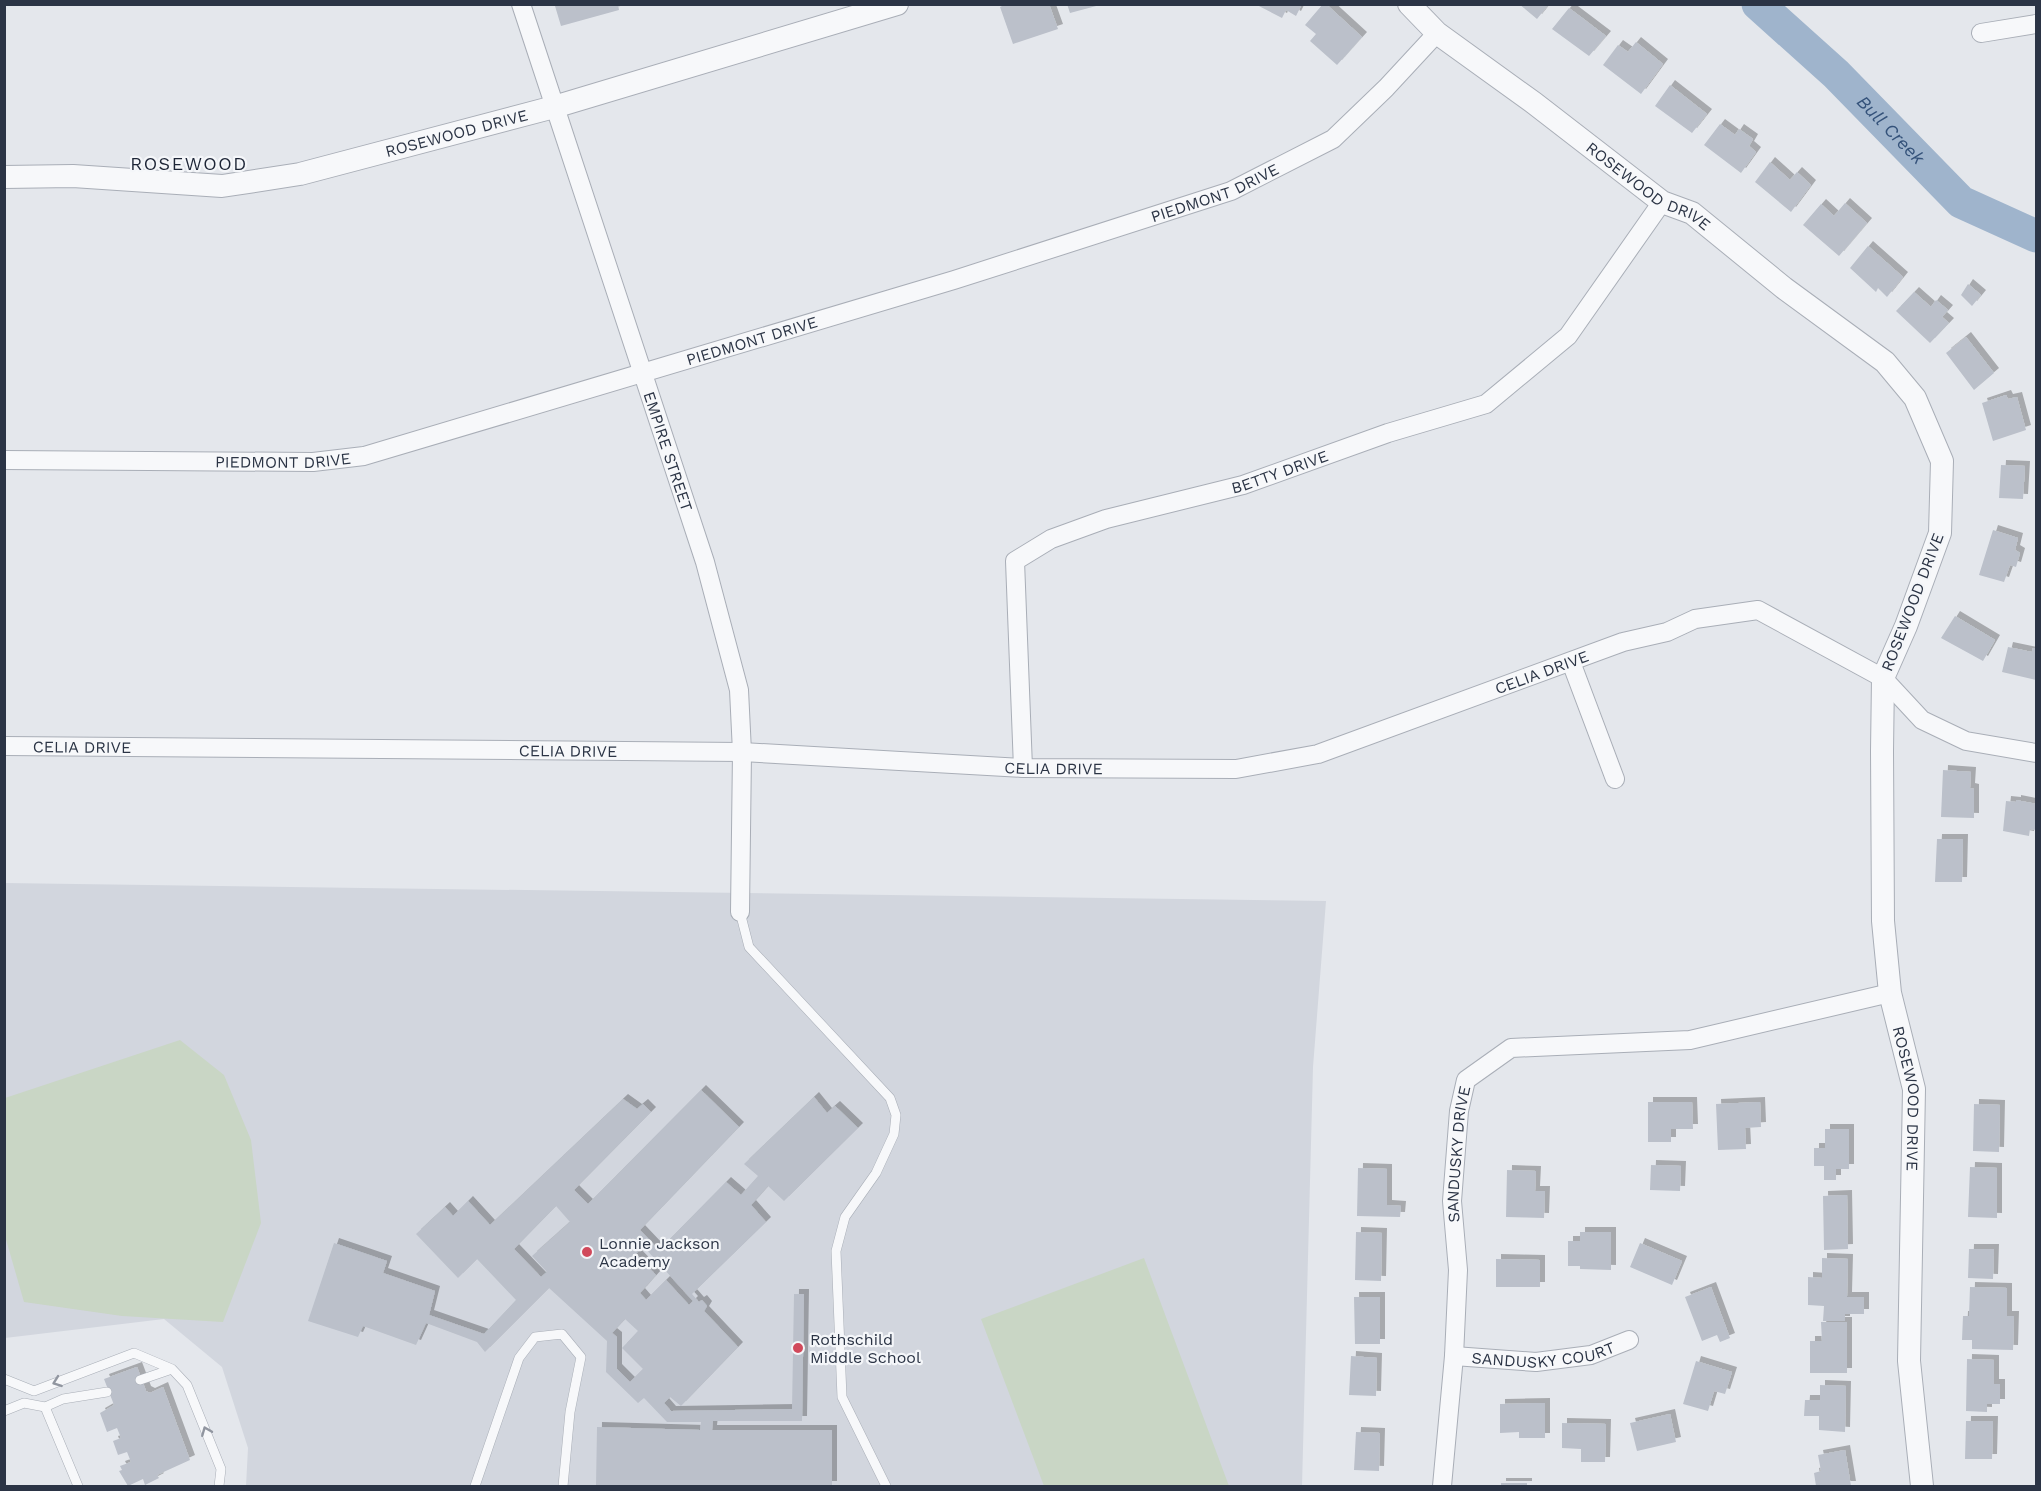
<svg xmlns="http://www.w3.org/2000/svg" width="2041" height="1491" font-family="'Work Sans',sans-serif">
<style>
.built{fill:#d2d6de}
.green{fill:#c9d6c5}
.lines{fill:none;stroke-linecap:round;stroke-linejoin:round}
.river{stroke:#9fb4cc;stroke-width:33}
.building{fill:#bbc0ca;fill-rule:evenodd;filter:url(#shadow)}
.service-casing{stroke:#a9aeb7;stroke-width:10}
.minor-casing{stroke:#a9aeb7;stroke-width:20}
.tertiary-casing{stroke:#a9aeb7;stroke-width:24}
.service{stroke:#f7f8fa;stroke-width:9}
.minor{stroke:#f7f8fa;stroke-width:18}
.tertiary{stroke:#f7f8fa;stroke-width:22}
.oneway{stroke:#9196a0}
.poi-dot{fill:#d1495b;stroke:#f4f6f9;stroke-width:2}
.labels{text-anchor:middle;stroke-width:4.5;stroke-linejoin:round;paint-order:stroke}
.street-label{font-size:16px;fill:#2b3445;stroke:#f4f6f9}
.poi-label{font-size:16px;fill:#2b3445;stroke:#f4f6f9;text-anchor:start}
.water-label{font-size:18px;font-style:italic;fill:#34527a;stroke:#f4f6f9}
.neighbourhood-label{font-size:18px;letter-spacing:1.5px;fill:#1d2536;stroke:#f4f6f9}
</style>
<defs>
<filter id="shadow"><feDropShadow dx="5" dy="-5" stdDeviation="0" flood-color="#0004"/></filter>
</defs>
<rect width="100%" height="100%" fill="#e4e7ec"/>
<path class="built" d="M4 883 1326 901 1313 1067 1302 1486H246L248 1448 222 1367 164 1319 5 1338Z"/>
<path class="green" d="M180 1040 224 1075 251 1140 261 1223 223 1322 122 1316 24 1302 5 1236V1098Z
M1144 1258 1229 1486H1044L981 1319Z"/>
<g class="lines">
<path class="river" id="s1" d="M1758 4 1836 74 1961 202 2036 236"/>
</g>
<path class="building" d="M559 4H618L619 10 561 26 555 6Z
M1006 4H1049L1058 29 1013 44 1000 7Z
M1067 4H1100V5L1070 13Z
M1255 4H1302L1296 16 1286 10 1282 18Z
M1323 4H1326L1362 37 1337 65 1310 41 1316 34 1305 25Z
M1519 4H1549L1537 19Z
M1569 8 1606 36 1589 56 1552 29Z
M1636 42 1663 64 1641 94 1603 65 1618 45 1628 52Z
M1670 85 1707 114 1692 133 1655 106Z
M1720 124 1735 135 1739 129 1753 139 1749 146 1756 152 1741 173 1704 145Z
M1770 162 1790 180 1797 172 1811 185 1791 212 1755 182Z
M1845 203 1867 223 1839 256 1803 225 1821 204 1834 216Z
M1868 246 1903 277 1887 297 1878 288 1876 292 1850 268Z
M1968 284 1981 295 1972 306 1961 295Z
M1914 292 1931 307 1936 300 1948 310 1942 317 1949 323 1930 343 1896 311Z
M1966 337 1994 373 1974 390 1946 353Z
M2006 395 2008 399 2017 397 2026 430 1993 441 1982 403Z
M2001 465 2025 466 2023 499 1999 498Z
M1993 530 2018 538 2015 550 2020 553 2016 567 2010 565 2004 582 1979 575Z
M1955 616 1995 640 1983 661 1941 638Z
M2008 647 2032 652 2033 648H2036V680L2002 672Z
M1943 770 1971 772 1970 788 1974 789V818L1941 817Z
M2016 800 2036 804V830L2030 829 2029 836 2003 831 2006 801 2016 802Z
M1937 839H1963L1962 882H1935Z
M701 1090 739 1127 640 1230 659 1250 726 1182 741 1195 758 1176 744 1164 814 1097 827 1113 835 1106 858 1128 784 1201 768 1186 751 1205 766 1222 692 1294 699 1302 702 1300 707 1306 704 1311 738 1347 681 1406 670 1397 664 1403 671 1411 792 1409 794 1294H804L802 1421H713L712 1430H832V1486H596L597 1427 700 1430 701 1422H667L644 1398 638 1403 606 1372 607 1341 549 1288 485 1352 477 1342 426 1323 416 1345 363 1326 358 1337 308 1321 334 1243 387 1261 383 1273 435 1291 429 1315 484 1334 516 1300 477 1259 458 1278 416 1234 445 1207 453 1216 468 1201 490 1225 623 1099 637 1109 643 1104 651 1112 574 1190 588 1204ZM556 1206 570 1222 532 1256 547 1272 541 1277 514 1249ZM643 1246 693 1301 689 1305 666 1280 646 1300 640 1293 656 1275 636 1254ZM625 1319 638 1331 622 1348 643 1369 630 1382 617 1369V1337L612 1333Z
M1648 1102H1692L1693 1129H1671V1142H1648Z
M1760 1102 1761 1127 1745 1128 1746 1149 1718 1150 1716 1104Z
M1974 1104 2000 1105 1999 1152 1973 1151Z
M1825 1129H1849V1169H1836V1180H1824V1166H1814V1148H1825Z
M1651 1165 1681 1166 1680 1191 1650 1190Z
M1970 1167 1997 1168V1218L1968 1217Z
M1358 1168 1387 1169V1205L1401 1206 1400 1217 1357 1216Z
M1507 1170 1536 1171 1535 1191H1545L1544 1218 1506 1217Z
M1847 1195 1848 1249 1824 1250 1823 1196Z
M1356 1232 1382 1233 1381 1281 1355 1280Z
M1580 1232H1611V1270L1580 1269V1266H1568V1241H1580Z
M1640 1243 1682 1261 1672 1285 1630 1267Z
M1969 1249H1994L1993 1279 1968 1278Z
M1822 1258 1848 1259 1847 1297H1864V1314H1845V1321H1823L1824 1306 1808 1305V1277L1822 1278Z
M1496 1259 1540 1260V1287H1496Z
M1711 1287 1730 1338 1720 1342 1717 1335 1702 1341 1685 1297Z
M1970 1287 2007 1288V1316H2014L2013 1350 1972 1349V1340H1962L1963 1316H1969Z
M1354 1297H1380V1344H1355Z
M1821 1322H1847V1373H1810V1341H1822Z
M1351 1356 1377 1358 1376 1396 1349 1395Z
M1967 1359 1994 1360V1384H2000V1404H1987V1412L1966 1411Z
M1696 1361 1732 1372 1725 1394 1714 1391 1708 1411 1683 1404Z
M137 1367 146 1391 150 1393 163 1387 190 1460 157 1475 159 1478 145 1485 143 1479 128 1486 119 1471 122 1470 120 1466 131 1462 127 1452 118 1455 113 1441 121 1438 117 1428 107 1432 100 1413 114 1405 104 1379Z
M1820 1385 1846 1386 1845 1432 1819 1430V1416H1804L1805 1400H1820Z
M1545 1403V1438H1519V1432L1500 1433V1404Z
M1670 1414 1676 1442 1637 1451 1630 1423Z
M1966 1421H1993L1992 1459H1965Z
M1562 1423 1606 1424 1605 1462H1581V1449L1562 1448Z
M1356 1432 1380 1433 1379 1471 1354 1470Z
M1845 1450 1851 1486H1816L1814 1473 1821 1471 1818 1455Z
M1501 1483H1527V1486H1501Z"/>
<g class="lines">
<defs>
<path id="service" d="M740 912 749 947 890 1098 896 1115 894 1134 876 1173 845 1217 836 1251 842 1397 886 1486
M4 1379 34 1391 134 1353 172 1369 187 1385 221 1469 219 1486
M140 1380 172 1369
M45 1407 78 1486
M4 1411 24 1403 45 1407 63 1399 107 1392
M475 1486 519 1358 535 1337 562 1334 581 1357 570 1412 563 1486"/>
<g id="minor">
<path id="s2" d="M521 4 705 562 739 690 742 752 740 912"/>
<path d="M1981 33 2036 24"/>
<path id="s3" d="M4 460 313 462 364 456 954 280 1231 191 1333 139 1386 88 1437 33"/>
<path d="M1571 662 1615 779"/>
<path id="s4" d="M4 746 742 752 1023 768 1236 769 1318 754 1623 642 1667 632 1695 619 1758 610 1883 678 1922 720 1966 741 2036 753"/>
<path id="s5" d="M1023 768 1015 561 1051 539 1106 519 1243 485 1388 433 1486 404 1568 336 1662 202"/>
<path id="s6" d="M1454 1356 1536 1362 1591 1355 1629 1340"/>
<path id="s7" d="M1442 1486 1454 1356 1458 1270 1452 1201 1459 1111 1466 1080 1511 1048 1690 1040 1890 993"/>
</g>
<g id="tertiary">
<path id="s8" d="M1409 4 1437 33 1534 103 1662 202 1692 213 1784 288 1885 362 1915 398 1942 461 1940 533 1906 626 1883 678 1882 751 1883 921 1890 993 1914 1089 1909 1361 1922 1486"/>
<path id="s9" d="M4 177 73 176 222 186 300 174 554 107 897 4"/>
</g>
</defs>
<use href="#service" class="service-casing"/>
<use href="#minor" class="minor-casing"/>
<use href="#tertiary" class="tertiary-casing"/>
<use href="#service" class="service"/>
<use href="#minor" class="minor"/>
<use href="#tertiary" class="tertiary"/>
</g>
<defs><path id="oneway-chevron" d="M-2-3.5L2.5 0L-2 3.5" fill="none" stroke-width="1.6" stroke-linecap="round" stroke-linejoin="round" transform="scale(1.5)"/></defs>
<g class="oneway">
<use href="#oneway-chevron" transform="translate(57 1382) rotate(160)"/>
<use href="#oneway-chevron" transform="translate(206 1431) rotate(-112)"/>
</g>
<g class="poi-dot">
<circle cx="587" cy="1252" r="6"/>
<circle cx="798" cy="1348" r="6"/>
</g>
<g class="labels">
<g class="street-label">
<text dy="6" stroke="none"><textPath href="#s9" startOffset="459">ROSEWOOD DRIVE</textPath></text>
<text dy="6" stroke="none"><textPath href="#s8" startOffset="302">ROSEWOOD DRIVE</textPath></text>
<text dy="6" stroke="none"><textPath href="#s3" startOffset="1251">PIEDMONT DRIVE</textPath></text>
<text dy="6" stroke="none"><textPath href="#s3" startOffset="765">PIEDMONT DRIVE</textPath></text>
<text dy="6" stroke="none"><textPath href="#s2" startOffset="471">EMPIRE STREET</textPath></text>
<text dy="6" stroke="none"><textPath href="#s3" startOffset="279">PIEDMONT DRIVE</textPath></text>
<text dy="6" stroke="none"><textPath href="#s5" startOffset="488">BETTY DRIVE</textPath></text>
<text transform="translate(1912 602) rotate(-69)" y="6">ROSEWOOD DRIVE</text>
<text dy="6" stroke="none"><textPath href="#s4" startOffset="1554">CELIA DRIVE</textPath></text>
<text dy="6" stroke="none"><textPath href="#s4" startOffset="78">CELIA DRIVE</textPath></text>
<text dy="6" stroke="none"><textPath href="#s4" startOffset="564">CELIA DRIVE</textPath></text>
<text dy="6" stroke="none"><textPath href="#s4" startOffset="1050">CELIA DRIVE</textPath></text>
<text dy="6" stroke="none"><textPath href="#s8" startOffset="1364">ROSEWOOD DRIVE</textPath></text>
<text dy="6" stroke="none"><textPath href="#s7" startOffset="333">SANDUSKY DRIVE</textPath></text>
<text dy="6" stroke="none"><textPath href="#s6" startOffset="90">SANDUSKY COURT</textPath></text>
</g>
<g class="poi-label">
<text x="599" y="1249">Lonnie Jackson<tspan x="599" dy="18">Academy</tspan></text>
<text x="810" y="1345">Rothschild<tspan x="810" dy="18">Middle School</tspan></text>
</g>
<g class="water-label">
<text dy="6" stroke="none"><textPath href="#s1" startOffset="183">Bull Creek</textPath></text>
</g>
<g class="neighbourhood-label">
<text x="189" y="170">ROSEWOOD</text>
</g>
</g>
<rect width="2041" height="1491" fill="none" stroke="#2b3445" stroke-width="12"/>
</svg>
